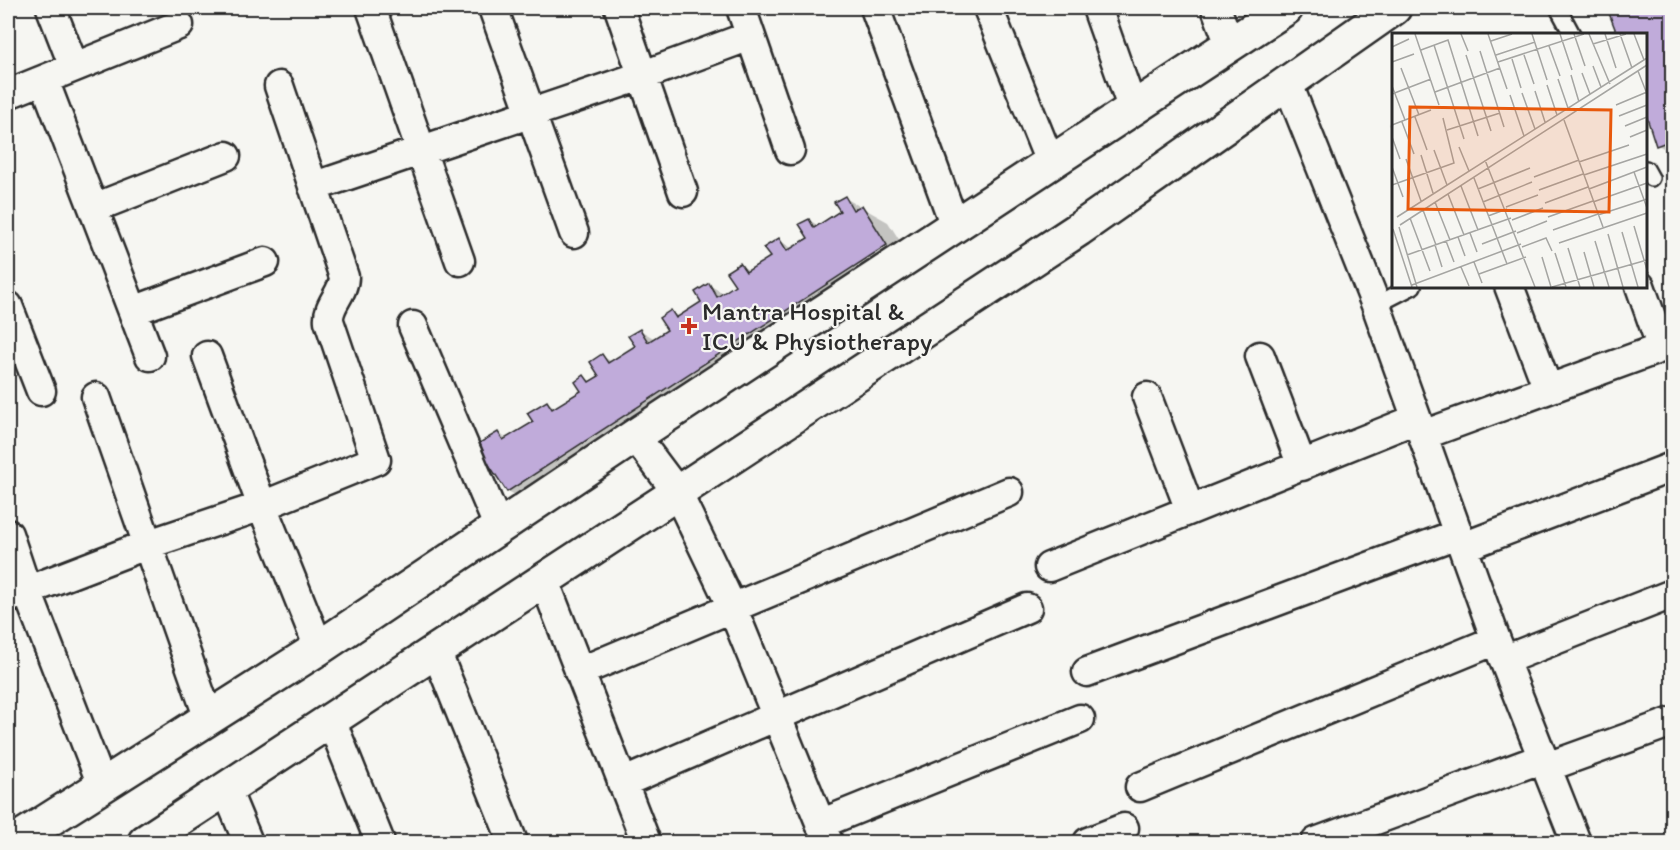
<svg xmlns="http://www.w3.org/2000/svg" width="1680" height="850" font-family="Itim,sans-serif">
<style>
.shadow{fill:#0003}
.building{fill:#c0abda;stroke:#2b2b2b;stroke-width:1.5}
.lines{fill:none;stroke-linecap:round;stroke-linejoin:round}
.service-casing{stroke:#2b2b2b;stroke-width:20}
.minor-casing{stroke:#2b2b2b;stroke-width:33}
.tertiary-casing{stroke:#2b2b2b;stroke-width:38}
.service{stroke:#f6f6f2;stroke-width:15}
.minor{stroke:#f6f6f2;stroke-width:28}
.tertiary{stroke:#f6f6f2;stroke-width:33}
.poi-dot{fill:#c8321e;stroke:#f6f6f2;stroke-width:2}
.labels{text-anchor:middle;stroke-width:4.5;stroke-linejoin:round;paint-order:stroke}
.poi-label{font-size:26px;fill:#2b2b2b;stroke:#f6f6f2;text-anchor:start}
.inset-road{fill:none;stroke:#a5a5a2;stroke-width:1.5}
.view{fill:#e8590c;fill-opacity:0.15;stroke:#e8590c;stroke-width:3}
.inset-edge{fill:none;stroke:#2b2b2b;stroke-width:3}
</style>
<rect width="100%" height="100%" fill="#f6f6f2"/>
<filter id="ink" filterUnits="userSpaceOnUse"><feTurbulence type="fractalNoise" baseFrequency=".0167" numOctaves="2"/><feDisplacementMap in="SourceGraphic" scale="12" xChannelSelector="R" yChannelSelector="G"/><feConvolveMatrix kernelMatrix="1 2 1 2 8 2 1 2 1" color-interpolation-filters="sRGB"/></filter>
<g filter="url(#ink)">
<path class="shadow" d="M1609 8H1672V153L1658 145 1646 111V34H1618Z
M1394 121V133L1388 124Z
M845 198 888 222 912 260 534 506 508 491 498 433 508 439 535 422 547 402 556 408 583 391 584 377 592 382 601 376 602 356 612 362 637 346 640 330 655 339 669 331 671 312 680 317 703 302 709 285 725 294 737 286 740 265 750 271 772 258 779 240 793 249 810 238 809 220 819 226 842 212Z"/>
<path class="building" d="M1607 8H1672V140L1656 146 1646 115V34H1617Z
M845 196 853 210 862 205 887 245 507 492 476 445 498 432 503 440 533 422 527 413 547 401 552 409 581 391 575 382 584 375 589 382 599 376 590 362 602 354 608 363 635 346 628 336 640 329 648 342 667 330 659 318 671 310 676 318 701 302 695 292 709 283 717 297 735 285 726 272 740 263 746 272 770 257 763 248 779 238 787 251 808 238 799 224 809 219 814 228 840 211 834 202Z"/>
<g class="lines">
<defs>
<path id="service" d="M1558 8 1572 34
M1646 169 1651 178
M1376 305 1413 286"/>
<path id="minor" d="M51 8 74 67
M371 8 460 261
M493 8 574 233
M619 8 683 192
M741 8 790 150
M875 8 955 226
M988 8 1050 162
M1097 8 1132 107
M1216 8 1230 45
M44 80 150 356
M1288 84 1376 305 1496 640 1576 842
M8 94 179 25
M313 187 644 75 750 36
M94 208 226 156
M1509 286 1548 389
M1640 286 1662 348
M8 306 41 391
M133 311 265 262
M413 326 499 528
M207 356 262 506 319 648
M1260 356 1302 466
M96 397 209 719
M1147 397 1190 510
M1423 435 1672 344
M635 436 677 492 732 607 828 842
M8 534 27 591 102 785
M1463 547 1672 467
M1049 567 1416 419
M544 580 646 842
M8 598 146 545 262 506 376 460 329 321C327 305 344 293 344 277L279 86
M436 651 513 842
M1504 660 1672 594
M579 672 1009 492
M1087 672 1457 534
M331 720 380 842
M1547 767 1672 722
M622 783 1027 608
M1140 787 1496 640
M226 789 248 842
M820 824 1080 719
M1088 842 1124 828
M1316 842 1543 758"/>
<path id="tertiary" d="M14 842 319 648 635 436 1286 8
M145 842 1079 229 1394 8"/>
</defs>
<use href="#service" class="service-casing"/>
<use href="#minor" class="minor-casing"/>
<use href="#tertiary" class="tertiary-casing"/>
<use href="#service" class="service"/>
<use href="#minor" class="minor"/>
<use href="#tertiary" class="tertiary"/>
</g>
</g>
<path class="poi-dot" d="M686 317h6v6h6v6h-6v6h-6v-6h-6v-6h6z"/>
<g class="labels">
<g class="poi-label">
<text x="702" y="320">Mantra Hospital &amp;<tspan x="702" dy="30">ICU &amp; Physiotherapy</tspan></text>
</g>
</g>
<g transform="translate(1392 33)">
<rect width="255" height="255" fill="#f6f6f2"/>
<path class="inset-road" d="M23 1 47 72M69 1 76 18M96 1 115 56M140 1 155 47M168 1 180 37M182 1 193 33M197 1 218 51M213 1 224 35M228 1 240 35M242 1 252 27M99 8 120 1M201 11 234 1M42 12 72 106M157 13 168 43M0 14 17 6M29 17 56 7 86 103M88 18 112 94M74 22 99 98M104 22 143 9M132 22 142 51M120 26 129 55M0 29 22 21M106 29 192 1M201 33 209 54M9 35 27 82M246 38 255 61M190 40 198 61M179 42 187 69M166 46 176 75M155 52 165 82M0 53 13 87M143 58 153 89M43 59 108 35M130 60 143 96M0 61 39 46M118 62 132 103M224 72 255 59M227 83 255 72M23 84 35 117M172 87 211 194M10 89 22 121M0 92 39 77M233 93 255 84M55 97 108 80M0 104 8 126M238 104 255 97M67 114 77 138M42 117 55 152M29 122 41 160M14 126 29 168M93 127 143 254M187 129 237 112M0 134 11 164M242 139 255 175M192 142 255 121M142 144 187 127M82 145 115 231M0 152 62 130 51 85M69 153 86 197M86 156 138 135M197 156 255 134M147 157 191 141M56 161 72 202M43 169 58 207M91 169 140 149M201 169 255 150M153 170 196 154M114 174 146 162M31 177 44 212M206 182 255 166M96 183 115 176M5 184 255 25M156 184 201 168M18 185 38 238M120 187 151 175M8 192 255 32M242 193 255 237M7 194 25 254M1 196 20 254M161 197 206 181M230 199 246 254M78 200 85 219M125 200 155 188M216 201 231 254M66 204 73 223M54 208 62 229M203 208 217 254M167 210 255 180M90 211 124 198M43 212 50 234M130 214 154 205 160 218M176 215 188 254M192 219 202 254M163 220 174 254M15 222 119 185M150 224 159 254M82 229 90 250M69 234 77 253M87 241 134 224M20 252 129 211M160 254 255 227"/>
<path class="view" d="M18 74 219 77 217 179 16 176Z"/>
<rect width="255" height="255" class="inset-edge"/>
</g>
<rect width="1680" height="850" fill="none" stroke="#f6f6f2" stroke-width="30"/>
<rect x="15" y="15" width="1650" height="820" fill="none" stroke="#2b2b2b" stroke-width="2" filter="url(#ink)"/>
</svg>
